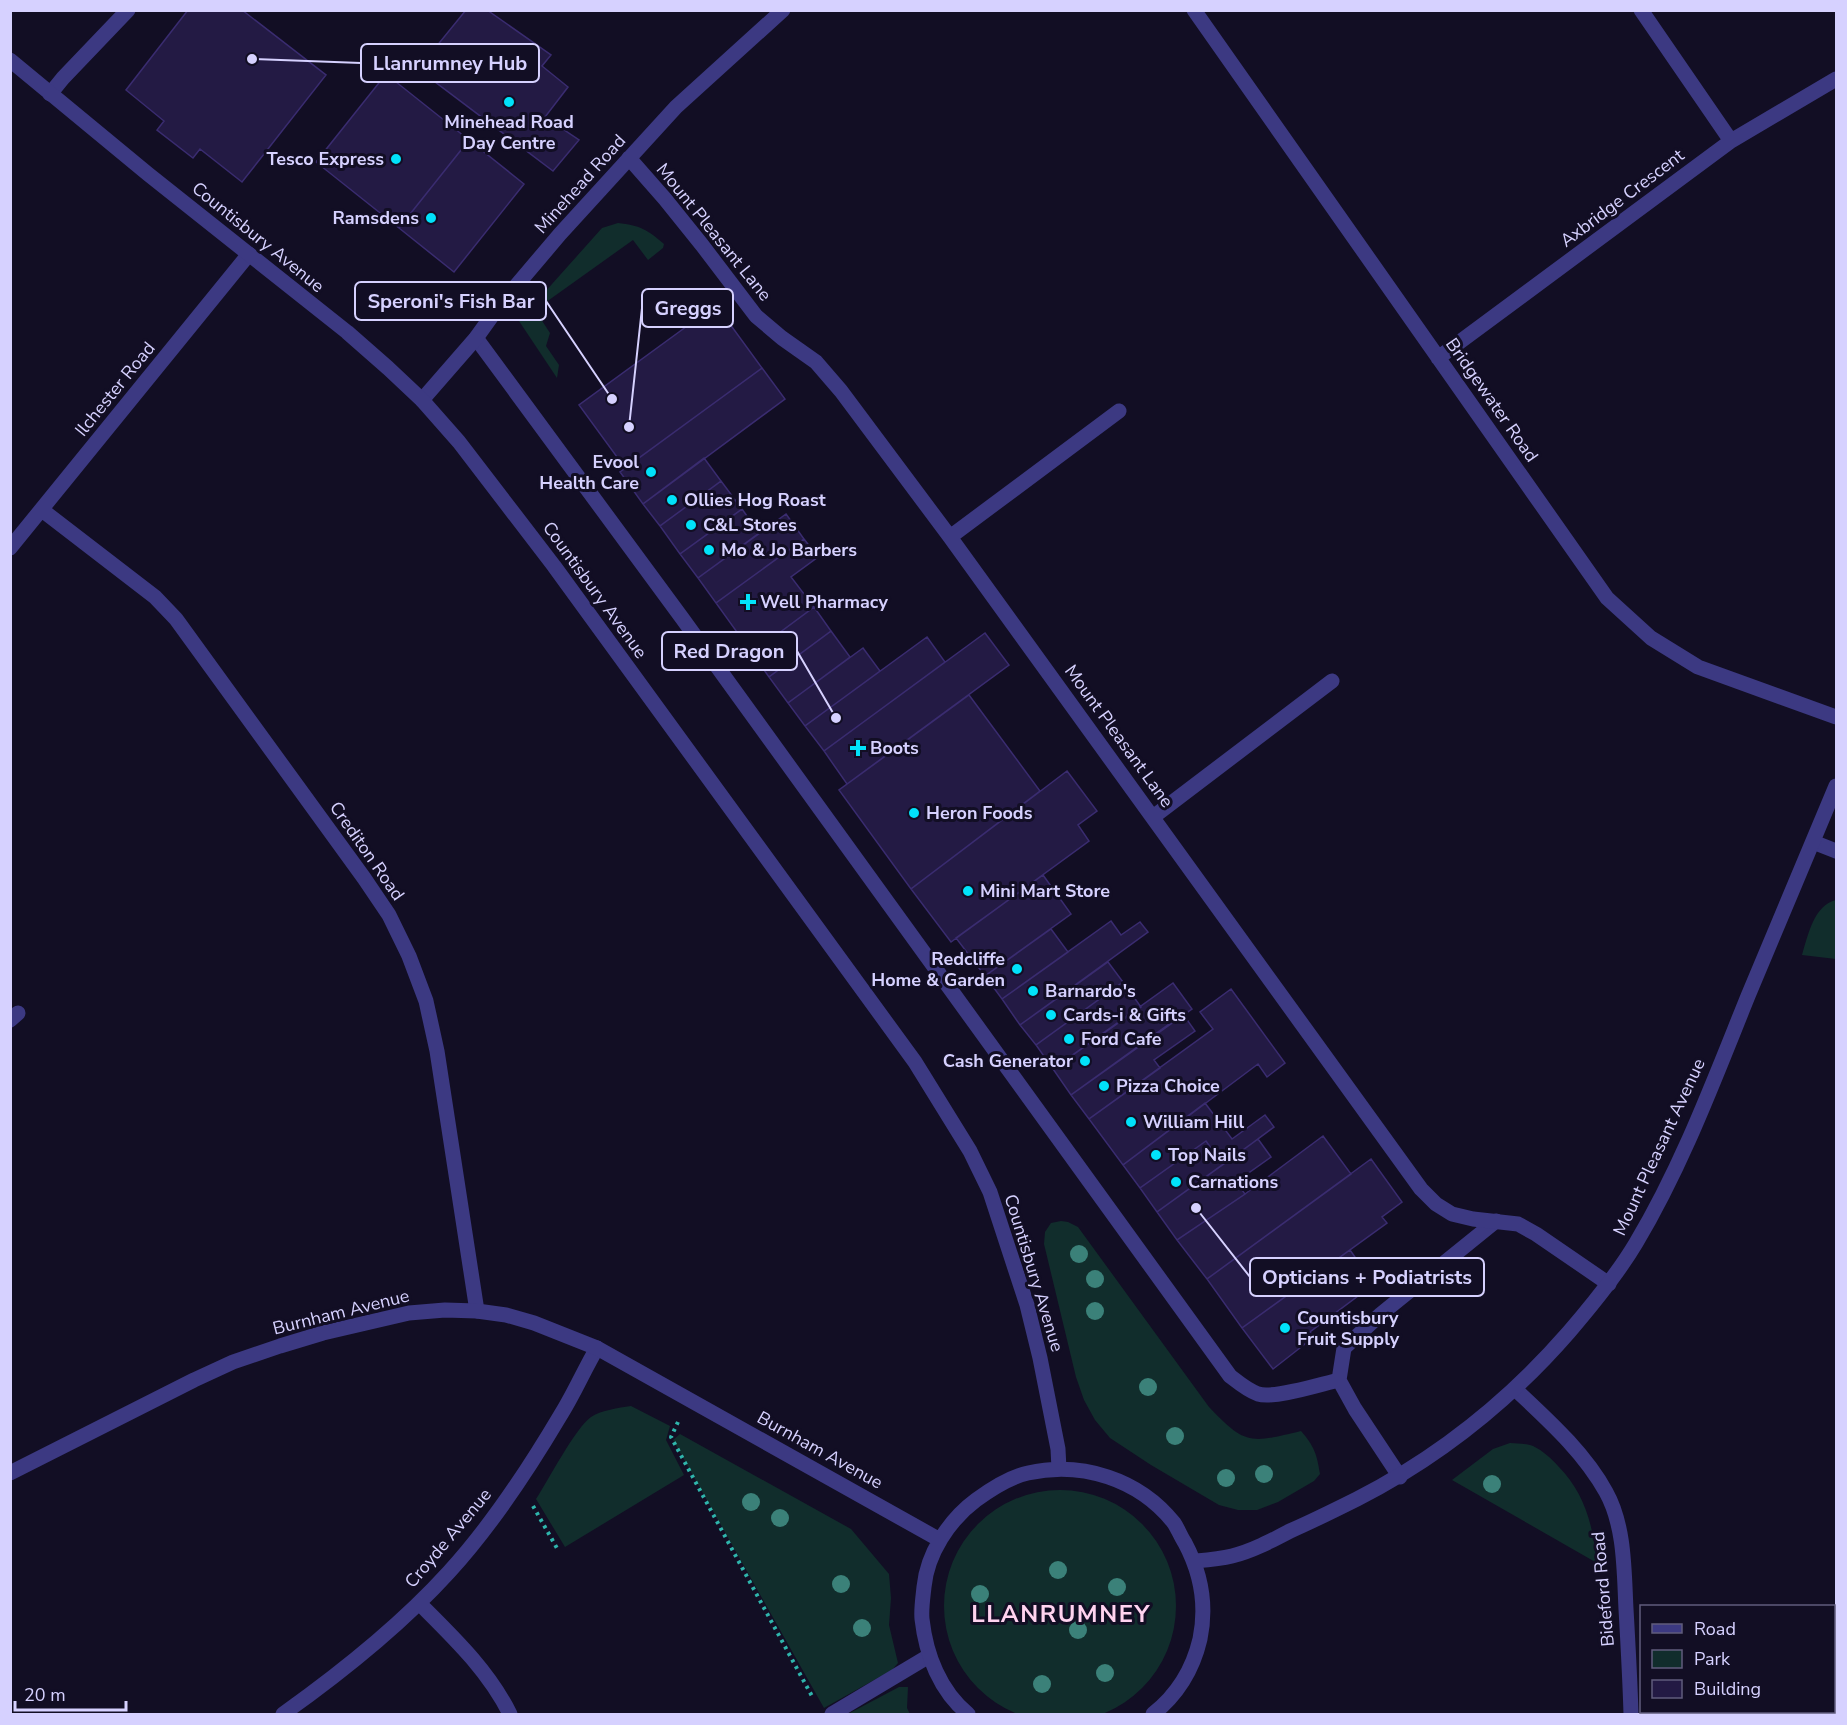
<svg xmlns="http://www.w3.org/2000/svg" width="1847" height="1725" font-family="'Nunito Sans',sans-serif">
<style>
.green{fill:#112d2c}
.building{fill:#231a44;stroke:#3a2c70;stroke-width:1.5}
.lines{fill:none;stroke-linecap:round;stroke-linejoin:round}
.path{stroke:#2fb5ac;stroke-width:4;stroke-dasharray:3 4.5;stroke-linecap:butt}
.service{stroke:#3c3982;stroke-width:15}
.minor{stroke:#3c3982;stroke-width:15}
.tertiary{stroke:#3c3982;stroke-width:15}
.tree{fill:#3b8179}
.poi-dot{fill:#01e2fa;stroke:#120e24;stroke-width:2}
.labels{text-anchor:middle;stroke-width:6;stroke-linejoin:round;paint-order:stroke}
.poi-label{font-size:18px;font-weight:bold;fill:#d6d1ff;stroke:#120e24;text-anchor:start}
.street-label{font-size:18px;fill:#d6d1ff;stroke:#120e24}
.district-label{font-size:24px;font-weight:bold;letter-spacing:1.5px;fill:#ffd3ef;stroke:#120e24}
.leader{fill:none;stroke:#d6d1ff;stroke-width:2}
.callout-dot{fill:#d6d1ff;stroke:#120e24;stroke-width:2}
.callout{fill:#120e24;stroke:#d6d1ff;stroke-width:2}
.callout-label{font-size:20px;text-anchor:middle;font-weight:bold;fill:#d6d1ff}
</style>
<rect width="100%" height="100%" fill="#120e24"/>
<path class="green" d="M618 223C639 225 648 230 664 244L663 248 648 260 633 240 535 310 550 333 546 346 559 365 557 378 519 321 602 228Z
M1836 900V959L1802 955C1808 935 1814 905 1836 900Z
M1061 1221 1068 1222 1078 1227 1209 1407C1246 1446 1251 1443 1301 1431 1314 1446 1317 1454 1320 1474L1314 1481 1278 1502 1257 1510H1238L1219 1505 1151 1465 1110 1438 1095 1420 1084 1400 1076 1377 1044 1244 1045 1232 1051 1223Z
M631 1406 670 1426 666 1440 684 1475 565 1547 536 1499C547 1482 576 1427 591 1417 602 1410 618 1408 631 1406Z
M680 1434 851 1529 889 1574 891 1598 889 1625 898 1663 892 1670 824 1708 673 1440Z
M1510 1443C1517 1444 1526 1443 1533 1446 1543 1451 1551 1458 1558 1466 1585 1493 1593 1526 1597 1563L1452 1480 1493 1449Z
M944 1606a116 116 0 1 1 232 0a116 116 0 1 1-232 0Z
M899 1687H908L907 1708 910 1714H848Z"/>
<path class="building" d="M188 10H242L326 75 242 182 200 149 193 158 157 130 164 121 126 90Z
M466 10H487L551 55 542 66 568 87 545 117 579 140 553 171 418 69Z
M386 74 469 140 399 228 316 162Z
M469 140 524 184 454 272 399 228Z
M716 305 762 368 625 468 579 405Z
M762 368 785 399 643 504 620 472Z
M704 458 721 481 660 526 643 504Z
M721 481 742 509 680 554 660 526Z
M742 509 759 533 698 578 680 554Z
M786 514 804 539 716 603 698 578Z
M804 539 818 557 791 577 814 607 752 653 716 603Z
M814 607 831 631 769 677 752 653Z
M831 631 850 657 788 703 769 677Z
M985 633 1009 665 847 784 824 751Z
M927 637 945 662 824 751 805 726Z
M863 648 880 671 805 726 788 703Z
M969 695 1040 791 911 889 839 790Z
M1067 771 1097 811 1078 825 1089 841 951 942 911 889Z
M1043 875 1071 914 985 976 956 938Z
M1111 921 1121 935 1140 922 1148 932 1020 1025 1002 999Z
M1051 929 1068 952 1002 999 985 976Z
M1108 962 1123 982 1036 1045 1020 1025Z
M1123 982 1141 1007 1053 1069 1036 1045Z
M1173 983 1192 1009 1071 1095 1053 1069Z
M1231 989 1285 1063 1267 1077 1258 1064 1123 1165 1089 1119 1213 1029 1200 1012Z
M1183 1014 1195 1031 1154 1060 1160 1068 1089 1119 1071 1095Z
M1205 1103 1232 1139 1265 1115 1274 1127 1239 1153 1234 1146 1218 1158 1206 1141 1140 1188 1123 1165Z
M1323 1136 1351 1174 1207 1279 1177 1240 1245 1194Z
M1258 1139 1271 1157 1236 1182 1245 1194 1177 1240 1157 1212Z
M1206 1141 1218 1158 1234 1146 1239 1153 1157 1212 1140 1188Z
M1371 1159 1402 1202 1382 1217 1387 1223 1242 1328 1207 1279Z
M1350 1250 1374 1284 1310 1332 1314 1337 1273 1369 1242 1328Z"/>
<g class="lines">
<path class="path" d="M678 1422 671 1437 813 1698
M533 1506 558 1550"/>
<path class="service" d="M476 338 682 618 1230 1376C1239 1383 1247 1390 1258 1394 1275 1399 1321 1384 1339 1380
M1400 1477 1355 1409 1339 1380 1344 1348 1381 1314 1496 1221
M832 1714 929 1656"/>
<path class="minor" d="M1194 10 1607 598 1651 638 1698 667 1836 717
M1641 10 1731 141
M50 94 63 78 128 10
M629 158 665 199 702 245 756 316 782 338 816 362 841 391 950 537 1421 1189 1436 1204 1452 1214 1473 1219 1518 1224 1536 1234 1609 1284
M1438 358 1731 141 1836 79
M422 400 476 338 499 306 560 234 676 107 783 10
M42 510 155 597 176 619 364 878 389 915 409 956 426 1001 437 1051 477 1311
M950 537 1119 411
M10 548 249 254
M1153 817 1332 681
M1813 842 1836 851
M10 1020 18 1013
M1515 1389C1548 1420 1584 1452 1606 1492 1625 1526 1624 1571 1626 1609 1628 1644 1630 1679 1631 1714
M419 1603C453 1637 488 1670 510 1714
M283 1714C342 1672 400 1626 449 1572 492 1525 528 1470 560 1416 574 1394 584 1370 597 1348"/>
<path class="tertiary" d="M10 60 148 174 347 332 388 368 422 400 459 442 554 566 915 1062 970 1151 990 1192 1027 1305 1040 1358 1058 1449 1059 1469
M10 1473 194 1380 233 1362 280 1346 323 1333 409 1313 445 1310 477 1311 506 1315 534 1323 597 1348 940 1540
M1195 1561C1207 1560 1220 1559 1232 1556 1252 1551 1271 1541 1290 1531 1313 1521 1335 1510 1357 1499 1439 1457 1509 1401 1569 1332 1593 1304 1617 1275 1636 1243 1682 1166 1714 1080 1748 996 1777 926 1807 856 1836 786
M968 1714C940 1691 926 1655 922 1619 921 1609 923 1597 924 1587 927 1554 949 1520 976 1500 991 1489 1009 1477 1028 1473 1082 1461 1139 1479 1174 1523 1178 1529 1181 1537 1185 1543 1201 1573 1207 1605 1200 1639 1193 1669 1177 1695 1153 1714"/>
</g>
<g class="tree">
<circle cx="1079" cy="1254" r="9"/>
<circle cx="1095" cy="1279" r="9"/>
<circle cx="1095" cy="1311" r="9"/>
<circle cx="1148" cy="1387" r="9"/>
<circle cx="1175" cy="1436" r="9"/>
<circle cx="1264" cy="1474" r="9"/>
<circle cx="1226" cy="1478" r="9"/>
<circle cx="1492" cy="1484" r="9"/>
<circle cx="751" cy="1502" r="9"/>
<circle cx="780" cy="1518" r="9"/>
<circle cx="1058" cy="1570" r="9"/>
<circle cx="841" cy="1584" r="9"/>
<circle cx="1117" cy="1587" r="9"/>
<circle cx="980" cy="1594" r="9"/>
<circle cx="862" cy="1628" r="9"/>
<circle cx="1078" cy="1630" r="9"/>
<circle cx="1105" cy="1673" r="9"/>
<circle cx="1042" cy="1684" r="9"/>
</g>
<g class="poi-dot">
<circle cx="509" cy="102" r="6"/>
<circle cx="396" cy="159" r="6"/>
<circle cx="431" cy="218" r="6"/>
<circle cx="651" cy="472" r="6"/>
<circle cx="672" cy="500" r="6"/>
<circle cx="691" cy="525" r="6"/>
<circle cx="709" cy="550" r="6"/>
<path d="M745 593h6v6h6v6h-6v6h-6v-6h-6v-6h6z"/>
<path d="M855 739h6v6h6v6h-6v6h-6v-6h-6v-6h6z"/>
<circle cx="914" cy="813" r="6"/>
<circle cx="968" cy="891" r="6"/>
<circle cx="1017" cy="969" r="6"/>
<circle cx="1033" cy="991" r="6"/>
<circle cx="1051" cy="1015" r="6"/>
<circle cx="1069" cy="1039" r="6"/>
<circle cx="1085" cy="1061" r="6"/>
<circle cx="1104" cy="1086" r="6"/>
<circle cx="1131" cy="1122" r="6"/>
<circle cx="1156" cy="1155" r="6"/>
<circle cx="1176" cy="1182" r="6"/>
<circle cx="1285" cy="1328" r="6"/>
</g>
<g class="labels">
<g class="poi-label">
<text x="509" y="128" text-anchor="middle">Minehead Road<tspan x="509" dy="21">Day Centre</tspan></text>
<text x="384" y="165" text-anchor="end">Tesco Express</text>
<text x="419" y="224" text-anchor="end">Ramsdens</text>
<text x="639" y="468" text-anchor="end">Evool<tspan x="639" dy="21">Health Care</tspan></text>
<text x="684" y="506">Ollies Hog Roast</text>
<text x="703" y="531">C&amp;L Stores</text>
<text x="721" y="556">Mo &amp; Jo Barbers</text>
<text x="760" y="608">Well Pharmacy</text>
<text x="870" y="754">Boots</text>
<text x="926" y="819">Heron Foods</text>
<text x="980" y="897">Mini Mart Store</text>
<text x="1005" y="965" text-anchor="end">Redcliffe<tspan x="1005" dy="21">Home &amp; Garden</tspan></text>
<text x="1045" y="997">Barnardo's</text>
<text x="1063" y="1021">Cards-i &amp; Gifts</text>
<text x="1081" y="1045">Ford Cafe</text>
<text x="1073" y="1067" text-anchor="end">Cash Generator</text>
<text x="1116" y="1092">Pizza Choice</text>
<text x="1143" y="1128">William Hill</text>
<text x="1168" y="1161">Top Nails</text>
<text x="1188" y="1188">Carnations</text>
<text x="1297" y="1324">Countisbury<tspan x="1297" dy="21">Fruit Supply</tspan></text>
</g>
<g class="street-label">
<text transform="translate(580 184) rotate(-48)" y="6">Minehead Road</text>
<text transform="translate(1622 198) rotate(-37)" y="6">Axbridge Crescent</text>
<text transform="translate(714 232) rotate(51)" y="6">Mount Pleasant Lane</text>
<text transform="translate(258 237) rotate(39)" y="6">Countisbury Avenue</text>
<text transform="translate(115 389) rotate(-51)" y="6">Ilchester Road</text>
<text transform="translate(1492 400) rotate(55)" y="6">Bridgewater Road</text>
<text transform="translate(595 590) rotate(54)" y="6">Countisbury Avenue</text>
<text transform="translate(1119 736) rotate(54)" y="6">Mount Pleasant Lane</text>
<text transform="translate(367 851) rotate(55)" y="6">Crediton Road</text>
<text transform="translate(1659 1147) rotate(-65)" y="6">Mount Pleasant Avenue</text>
<text transform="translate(1034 1273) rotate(73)" y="6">Countisbury Avenue</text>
<text transform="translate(341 1312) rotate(-14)" y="6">Burnham Avenue</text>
<text transform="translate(820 1450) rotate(29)" y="6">Burnham Avenue</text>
<text transform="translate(448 1538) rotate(-50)" y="6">Croyde Avenue</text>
<text transform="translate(1603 1589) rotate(-95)" y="6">Bideford Road</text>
</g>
<g class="district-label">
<text x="1061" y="1622">LLANRUMNEY</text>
</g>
</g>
<path class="leader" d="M252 59L361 63M612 399L546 301M629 427L642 308M836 718L797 651M1196 1208L1250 1277"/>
<g class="callout-dot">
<circle cx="252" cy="59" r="6"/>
<circle cx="612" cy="399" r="6"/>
<circle cx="629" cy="427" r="6"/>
<circle cx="836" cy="718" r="6"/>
<circle cx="1196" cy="1208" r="6"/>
</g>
<g class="callout">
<rect x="361" y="44" width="178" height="38" rx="6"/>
<rect x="355" y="282" width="191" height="38" rx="6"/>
<rect x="642" y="289" width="91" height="38" rx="6"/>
<rect x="662" y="632" width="135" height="38" rx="6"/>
<rect x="1250" y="1258" width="234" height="38" rx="6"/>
</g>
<g class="callout-label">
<text x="450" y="70">Llanrumney Hub</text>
<text x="451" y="308">Speroni's Fish Bar</text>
<text x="688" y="315">Greggs</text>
<text x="729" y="658">Red Dragon</text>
<text x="1367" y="1284">Opticians + Podiatrists</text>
</g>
<rect width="1847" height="1725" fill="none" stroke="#d6d1ff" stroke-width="24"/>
<rect x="1640" y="1605" width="195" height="108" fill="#120e24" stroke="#605c7c" stroke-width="1.5"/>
<rect x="1652" y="1624" width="30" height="9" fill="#3c3982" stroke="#605c7c" stroke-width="1.5"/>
<text x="1694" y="1635" font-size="18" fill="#d6d1ff">Road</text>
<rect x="1652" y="1650" width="30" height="18" fill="#112d2c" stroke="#605c7c" stroke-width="1.5"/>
<text x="1694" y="1665" font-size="18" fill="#d6d1ff">Park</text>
<rect x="1652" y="1680" width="30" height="18" fill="#231a44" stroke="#605c7c" stroke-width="1.5"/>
<text x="1694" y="1695" font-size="18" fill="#d6d1ff">Building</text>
<path d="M15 1701v9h111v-9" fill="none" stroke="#d6d1ff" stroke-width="3"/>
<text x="24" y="1701" font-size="18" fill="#d6d1ff" stroke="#120e24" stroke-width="4.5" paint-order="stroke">20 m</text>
</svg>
